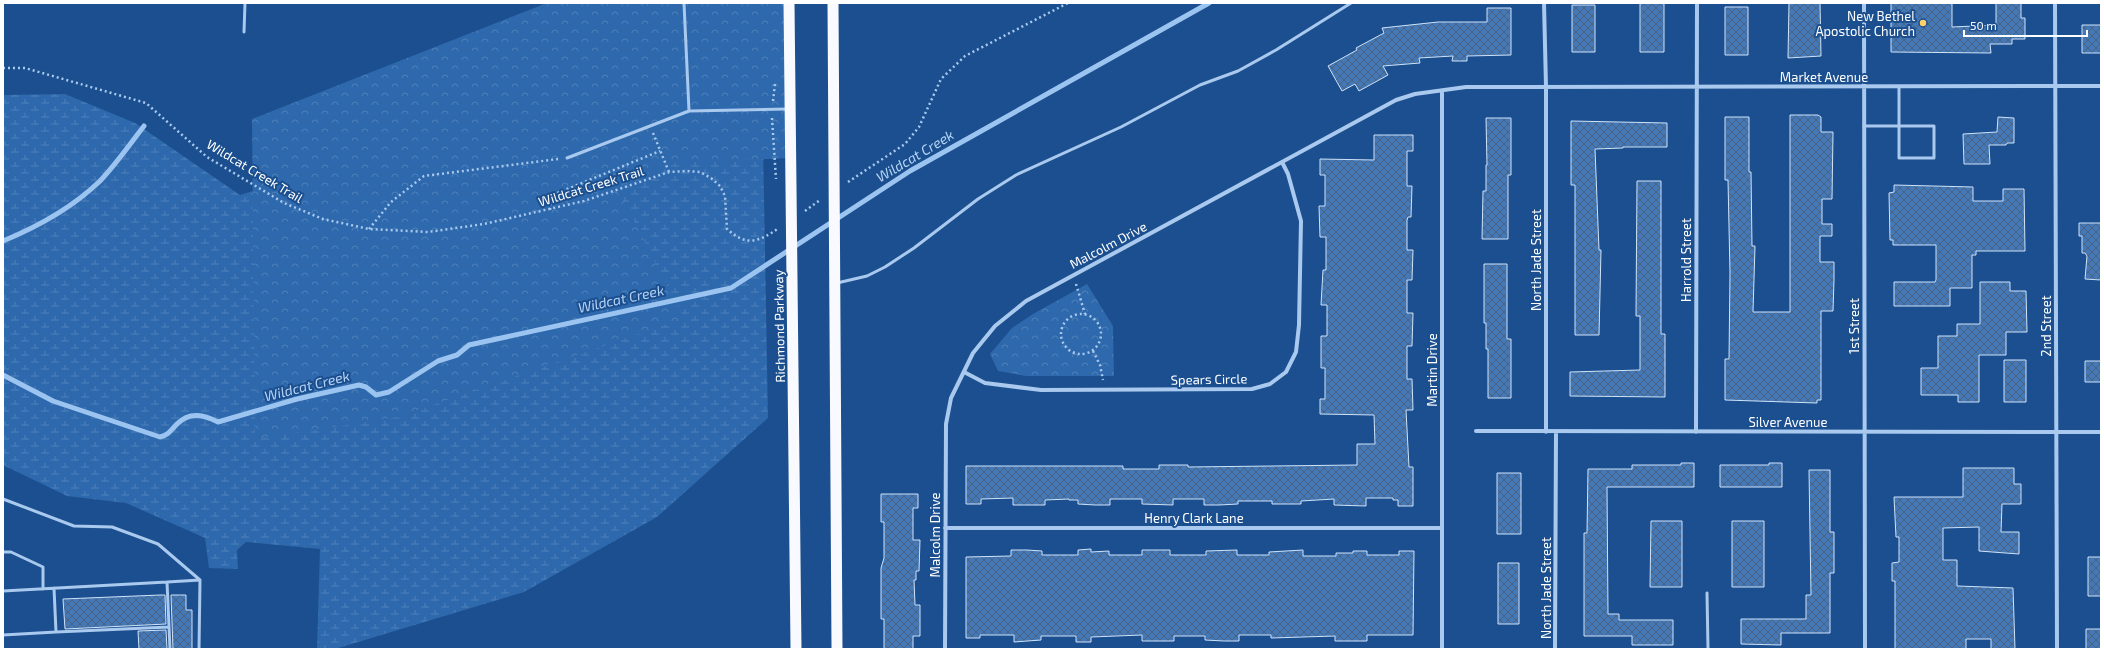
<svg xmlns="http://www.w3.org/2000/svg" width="2104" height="652" font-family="'Exo 2',sans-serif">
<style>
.wetland{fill:url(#wetland-marsh)}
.park{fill:url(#park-crowns)}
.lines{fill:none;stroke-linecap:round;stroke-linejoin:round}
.stream{stroke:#9cc4f0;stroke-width:5}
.building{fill:url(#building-cross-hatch);stroke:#cfe3fa}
.path{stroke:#a9c9ee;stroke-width:2.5;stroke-dasharray:2 3;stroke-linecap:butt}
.service{stroke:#a9c9ee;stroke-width:3}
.minor{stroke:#a9c9ee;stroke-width:4}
.trunk{stroke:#f8faff;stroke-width:11}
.poi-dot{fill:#ffd166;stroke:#1b4f8f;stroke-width:1.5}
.labels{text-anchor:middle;stroke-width:4;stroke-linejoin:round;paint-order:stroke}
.poi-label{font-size:13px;fill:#fff;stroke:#1b4f8f;text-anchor:end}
.street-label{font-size:13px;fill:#fff;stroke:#1b4f8f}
.water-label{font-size:14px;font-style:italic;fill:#b5d3f5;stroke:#1b4f8f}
</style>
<defs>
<pattern id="wetland-marsh" width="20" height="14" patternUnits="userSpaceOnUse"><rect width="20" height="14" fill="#2e69ad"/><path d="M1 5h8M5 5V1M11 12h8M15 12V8" fill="none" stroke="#4d80b9"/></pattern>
<pattern id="park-crowns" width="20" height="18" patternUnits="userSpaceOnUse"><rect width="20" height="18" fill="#2e69ad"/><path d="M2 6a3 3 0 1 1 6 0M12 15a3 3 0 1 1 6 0" fill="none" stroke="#4d80b9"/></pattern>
<pattern id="building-cross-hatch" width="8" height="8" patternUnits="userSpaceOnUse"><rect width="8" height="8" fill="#4478b7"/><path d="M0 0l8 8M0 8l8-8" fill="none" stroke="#486282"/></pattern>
</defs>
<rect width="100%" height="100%" fill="#1b4f8f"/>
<path class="wetland" d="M761 34 768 418 657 517 524 592 335 649H317L320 549 246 542 237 550 238 569 209 568 205 538 126 503 67 496 3 465V95L65 94 135 123 240 195Z"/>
<path class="park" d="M547 3H790L792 158 666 163 618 190 684 318 398 417 255 439 252 119Z
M1087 284 1113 326 1114 376H1026L998 371 990 354 1012 328 1033 314Z"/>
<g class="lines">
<path class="stream" d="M3 241C37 227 73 207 100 181 116 164 130 144 144 126
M3 375 53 401 160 437C169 435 171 430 177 424 190 411 204 415 218 422L297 399 359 385 366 387 376 395 389 392 438 361 457 355 469 345 731 288 910 171 1209 3"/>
</g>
<path class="building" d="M1640 3H1664V52H1640Z
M1789 3H1820L1821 56 1788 58Z
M1891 3H1952V27L1996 25V3H2021V18H2025V39H2012V44H1990L1991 53 1891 52Z
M1572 5H1595V52H1572Z
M1725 7H1748V55H1725Z
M1487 8H1511V55L1467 56V61H1452L1453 56 1419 58 1420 63 1383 66 1388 75 1359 91 1355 84 1342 91 1328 66 1357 50 1356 48 1384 33 1382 28 1438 22H1487Z
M2082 25H2101V53H2082Z
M1790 115H1818L1821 117V132H1833L1832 199H1822V224H1832V236H1820V262H1834V280L1833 311H1821V400H1817V403L1725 400V359H1729L1730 273 1728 180H1725V117H1749V172H1751L1752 246H1755L1753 312H1790Z
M1998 117 2014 118V143H2007L2006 145H1989L1990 164H1964L1963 134 1997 132Z
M1486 118H1511V175H1508V239H1482L1483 191H1486V165H1487Z
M1571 121 1667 123V147H1623V148L1595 149 1599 250H1601L1599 335H1575V185H1571Z
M1374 135H1413V151H1407V186H1412L1411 217H1408L1407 220V250H1413L1412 280H1407V313H1413L1412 346H1407V379H1412L1413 410H1406L1409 467H1413V506H1398V500H1393V498H1366V506L1334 505V499L1301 501V504H1272V501H1238V504L1219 505H1204V499H1173V505L1142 504V499H1110V505H1095L1078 504V500H1069V499L1045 500V505H1013V498L981 499V504H966V466H1123V469H1159V465H1188V467L1357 465V444H1375L1374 415 1320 414V399H1325V368H1321V336H1327V305H1321L1323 270H1326V237H1320L1319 206H1325V175H1320V159L1374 160Z
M1637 181H1661V334H1665V397L1570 396V372L1640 370V316H1636Z
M1894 185 1973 187V201H2003V189H2024L2025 251H1976V255H1972V288H1950V306H1894V282H1935L1936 280V245H1893V240H1890L1889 193 1894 192Z
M2079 223H2101V280L2085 279 2087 256 2085 253H2082V236H2079Z
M1484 264H1507V339H1511V398H1488V349H1486V323H1484Z
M1980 282H2010V291H2026L2027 332H2006V355H1979V402H1958V395H1921V368H1938V336H1957V324H1980Z
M2004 360H2026V402H2004Z
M2085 361H2101V382H2085Z
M1681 463H1694V487H1607L1608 614H1619V620H1673V645H1632V636H1584V533H1587L1588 469H1632V465H1681Z
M1769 463H1782V487H1720V465H1769Z
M1963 468H2014V484H2021V504H2002L2001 532H2019V554L1979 551V527L1943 528V560H1957V586L2013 588 2015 649H1991V639H1966V649H1895V581H1892V563L1899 562V537H1896L1894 497H1963Z
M1809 470H1830V532H1834V573H1830V633H1781V645L1741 644V619H1806V595H1811Z
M1497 473H1521V534H1497Z
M881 494H918V508H913V540H920L919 571H916V580H914L915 605H920V636H913V649H884V619H881V568L884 558V522H881Z
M1651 521H1682V587H1650Z
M1732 521H1764V587H1732Z
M1091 549V552L1109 551V555H1142V550H1170V555H1206V551L1237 550V555H1269V552L1303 550V556H1336V553H1353V551H1367V555H1399V551H1414L1413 635H1367V641H1335V636L1271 638V635H1239V641H1224L1205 640V636H1174V641H1142V635L1091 637V642H1076V636H1041V640L1014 642V635H980V638H966V557L1011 556V550H1027L1042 551V555H1078V550Z
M2088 557H2101V596H2088Z
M1498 563H1519V624H1498Z
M160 595H165L166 624 65 629 63 599Z
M171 595H186V610H192V649H173Z
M2086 629H2101V649H2086Z
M166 630 167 649H139L138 631Z"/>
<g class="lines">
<path class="path" d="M3 68H25L146 103 207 157 284 203 323 219 369 229 428 232 484 224 584 201 669 172 687 171 700 172 711 178 720 186 725 196 727 229C747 247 758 242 779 228
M773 101 775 84
M772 118 776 179
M653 133 669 172
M848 182 905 144 919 127 941 79 965 56 1068 3
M550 210 551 199 555 194 660 151
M805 211 820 200
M369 229 391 202 424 176 558 159
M1076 284 1085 314
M1061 334a20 20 0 1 1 40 0a20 20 0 1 1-40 0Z
M1093 351 1100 365 1103 380"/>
<path class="service" d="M684 3 689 111
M244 32 245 3
M1864 126H1934V158H1899V87
M567 158 689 111 788 109
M837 283 867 276 885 267 914 248 978 199 1016 175 1121 127 1200 85 1238 71 1276 50 1351 3
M3 499 74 526 112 527 158 544 200 580 199 649
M3 552H11L43 567V589
M3 591 167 582
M1707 593 1708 649
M56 632 169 627
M3 635 56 632 54 588
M170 649 167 582 200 580"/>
<path class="minor" d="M1544 3 1546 87V432
M1864 3 1865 649
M2055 3 2057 649
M964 372 985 383 1041 390 1252 389 1270 384 1286 372 1296 352 1299 325 1301 221 1288 174 1282 162
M1476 431 2101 432
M1696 432 1697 3
M945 528H1442
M945 649 946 424 951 398 973 353 995 326 1026 301 1396 100 1415 94 1466 87 2101 86
M1442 649V91
M1555 649 1556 432"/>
<path class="trunk" d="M789 3 796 649
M833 3 837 649"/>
</g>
<circle class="poi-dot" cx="1923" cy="23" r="4"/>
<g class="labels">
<g class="poi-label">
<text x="1915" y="21">New Bethel<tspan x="1915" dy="15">Apostolic Church</tspan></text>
</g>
<g class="street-label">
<text x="1824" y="82">Market Avenue</text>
<text transform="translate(255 171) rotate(31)" y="5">Wildcat Creek Trail</text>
<text transform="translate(591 186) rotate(-17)" y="5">Wildcat Creek Trail</text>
<text transform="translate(1108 245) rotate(-28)" y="5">Malcolm Drive</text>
<text transform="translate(1536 260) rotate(-90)" y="5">North Jade Street</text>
<text transform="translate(1686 260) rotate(-90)" y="5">Harrold Street</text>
<text transform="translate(779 326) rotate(-91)" y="5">Richmond Parkway</text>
<text transform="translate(1854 326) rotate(-90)" y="5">1st Street</text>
<text transform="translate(2046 326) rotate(-90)" y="5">2nd Street</text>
<text transform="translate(1432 370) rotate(-90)" y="5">Martin Drive</text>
<text transform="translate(1209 379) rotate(-1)" y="5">Spears Circle</text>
<text x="1788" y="427">Silver Avenue</text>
<text x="1194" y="523">Henry Clark Lane</text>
<text transform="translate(935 535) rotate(-90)" y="5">Malcolm Drive</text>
<text transform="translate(1546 588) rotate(-90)" y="5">North Jade Street</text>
</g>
<g class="water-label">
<text transform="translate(915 156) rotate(-31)" y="5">Wildcat Creek</text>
<text transform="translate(621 299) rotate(-12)" y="5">Wildcat Creek</text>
<text transform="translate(307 386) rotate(-14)" y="5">Wildcat Creek</text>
</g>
</g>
<rect width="2104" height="652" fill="none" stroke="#ffffff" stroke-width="8"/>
<path d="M1964 30v6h123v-6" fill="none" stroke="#ffffff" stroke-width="2"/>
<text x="1970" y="30" font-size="12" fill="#ffffff" stroke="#1b4f8f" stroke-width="3" paint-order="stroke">50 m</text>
</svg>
